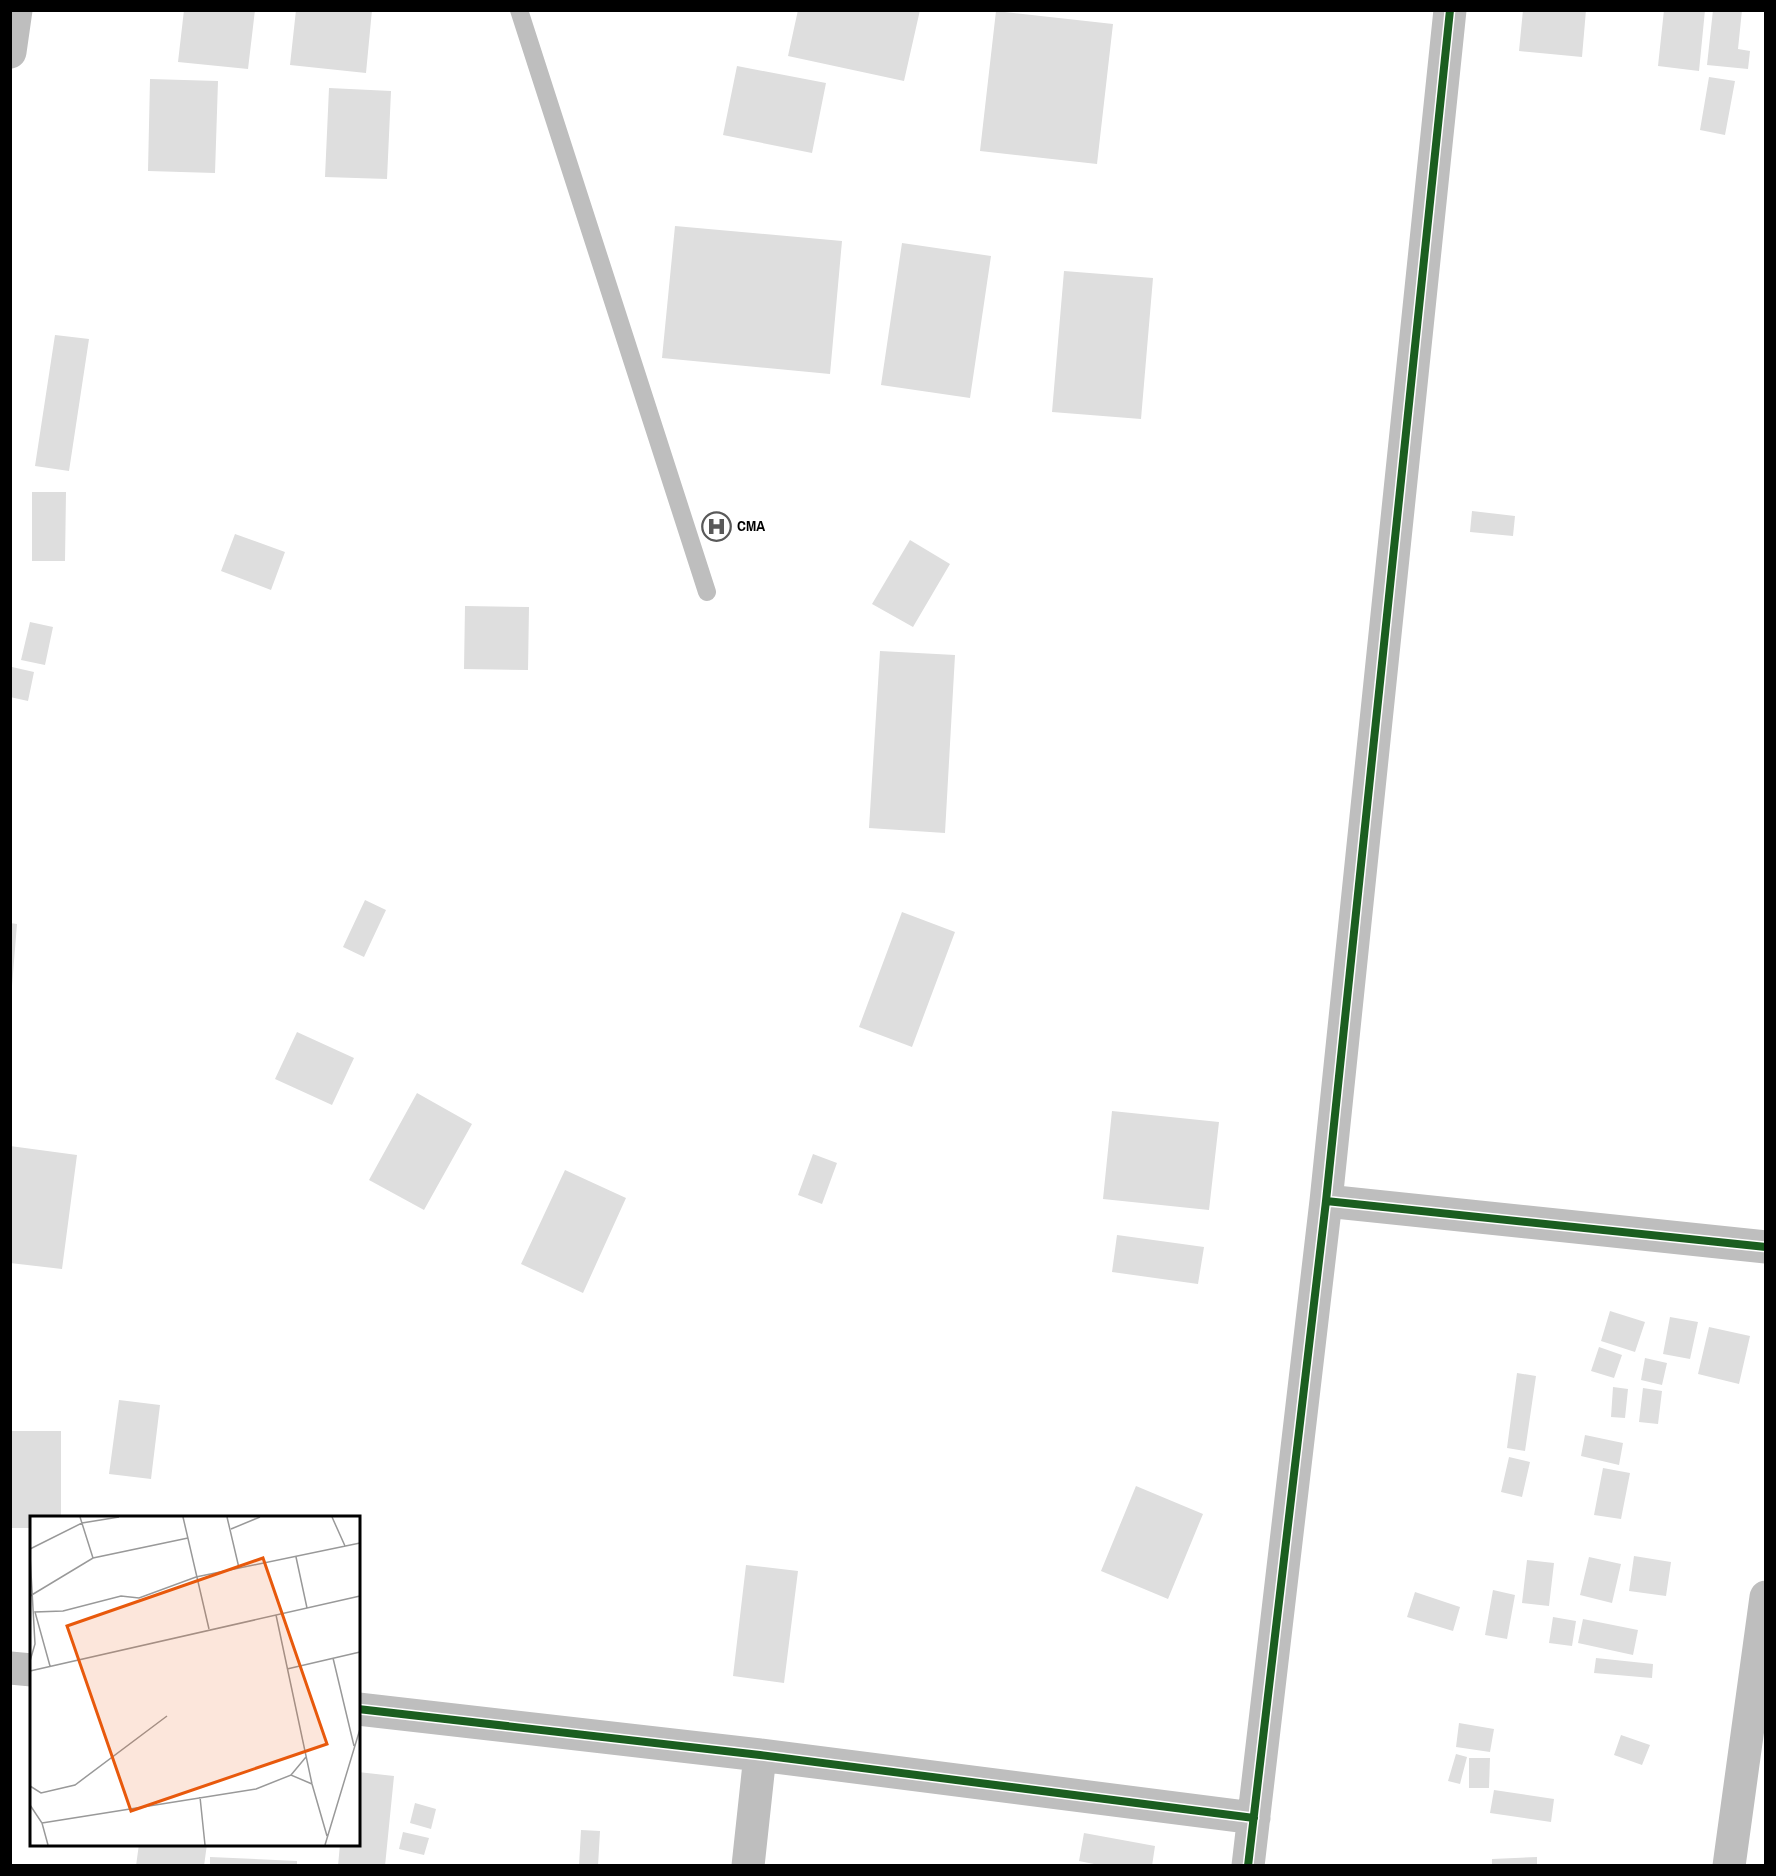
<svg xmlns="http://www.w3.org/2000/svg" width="1776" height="1876" font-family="'Archivo Narrow',sans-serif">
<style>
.building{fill:#dedede}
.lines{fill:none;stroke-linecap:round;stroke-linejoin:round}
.service{stroke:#bebebe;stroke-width:18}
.minor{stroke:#bebebe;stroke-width:33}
.cycleway-casing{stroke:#fff;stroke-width:11}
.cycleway{stroke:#1b5e20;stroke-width:8}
.labels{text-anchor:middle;stroke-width:5;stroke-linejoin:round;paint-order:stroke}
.poi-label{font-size:15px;font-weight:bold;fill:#000;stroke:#fff;text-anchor:start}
.inset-road{fill:none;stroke:#999;stroke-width:1.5}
.view{fill:#e8590c;fill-opacity:0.15;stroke:#e8590c;stroke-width:3}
.inset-edge{fill:none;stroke:#000;stroke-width:3}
</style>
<rect width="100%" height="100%" fill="#fff"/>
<path class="building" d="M184 10H255L248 69 178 62Z
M296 10H372L366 73 290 65Z
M798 10H920L904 81 788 56Z
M1523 10H1586L1582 57 1519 51Z
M1664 10H1705L1699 71 1658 66Z
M1713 10H1742L1738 49 1750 51 1748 69 1707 65Z
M996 11 1113 24 1097 164 980 151Z
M737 66 826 83 812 153 723 135Z
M1709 77 1735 81 1725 135 1700 130Z
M150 79 218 81 215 173 148 171Z
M329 88 391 91 387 179 325 177Z
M675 226 842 241 830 374 662 358Z
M902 243 991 256 970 398 881 385Z
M1064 271 1153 278 1141 419 1052 412Z
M55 335 89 339 69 471 35 466Z
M32 492H66L65 561H32Z
M1472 511 1515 516 1513 536 1470 532Z
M235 534 285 552 271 590 221 571Z
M910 540 950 564 913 627 872 604Z
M465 606 529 607 528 670 464 669Z
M30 622 53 627 45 665 21 660Z
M880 651 955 655 945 833 869 828Z
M12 667 34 672 28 701 10 697Z
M365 900 386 910 364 957 343 947Z
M902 912 955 932 912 1047 859 1027Z
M10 923 17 924 12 986H10Z
M297 1032 354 1058 332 1105 275 1079Z
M417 1093 472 1124 424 1210 369 1180Z
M1112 1111 1219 1122 1209 1210 1103 1199Z
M10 1146 77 1155 62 1269 10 1263Z
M813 1154 837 1163 822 1204 798 1195Z
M565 1170 626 1198 583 1293 521 1264Z
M1117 1235 1204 1247 1198 1284 1112 1272Z
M1610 1311 1645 1322 1635 1352 1601 1341Z
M1670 1317 1698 1322 1690 1359 1663 1354Z
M1709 1327 1750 1336 1739 1384 1698 1374Z
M1599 1347 1622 1355 1614 1378 1591 1371Z
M1645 1358 1667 1363 1662 1385 1641 1380Z
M1517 1373 1536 1376 1525 1451 1507 1448Z
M1613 1387 1628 1389 1625 1418 1611 1417Z
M1643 1388 1662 1391 1658 1424 1639 1422Z
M119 1400 160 1405 151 1479 109 1474Z
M10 1431H61V1518H32V1528H10Z
M1585 1435 1623 1443 1619 1465 1581 1456Z
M1509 1457 1530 1462 1522 1497 1501 1492Z
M1603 1468 1630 1473 1621 1519 1594 1515Z
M1136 1486 1203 1514 1168 1599 1101 1571Z
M1634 1556 1671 1562 1666 1596 1629 1591Z
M1589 1557 1621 1564 1612 1603 1580 1595Z
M1527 1560 1554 1563 1549 1606 1522 1603Z
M746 1565 798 1571 784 1683 733 1676Z
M1493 1590 1515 1595 1507 1639 1485 1635Z
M1415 1592 1460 1607 1453 1631 1407 1617Z
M1553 1617 1576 1621 1572 1646 1549 1643Z
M1583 1619 1638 1630 1633 1655 1578 1643Z
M1596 1658 1653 1664 1652 1678 1594 1673Z
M1459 1723 1494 1729 1490 1752 1456 1747Z
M1621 1735 1650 1745 1642 1765 1614 1755Z
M1456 1754 1467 1757 1460 1784 1448 1781Z
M1469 1758H1490L1489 1788H1469Z
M358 1772 394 1776 385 1866H338L340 1844H358Z
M1494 1790 1554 1799 1551 1822 1490 1813Z
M415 1803 436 1809 431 1829 410 1823Z
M581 1830 600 1831 598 1866H579Z
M403 1832 429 1838 424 1855 399 1849Z
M1084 1833 1155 1846 1152 1866H1104L1079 1861Z
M139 1844H207L204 1866H136Z
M210 1857 297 1861V1866H210Z
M1537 1857V1866H1492V1859Z"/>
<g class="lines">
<path class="service" d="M519 10 707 592"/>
<path class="minor" d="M10 52 16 10
M1326 1201 1766 1247
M10 1668 32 1670
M358 1709 760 1755 1254 1818
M748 1866 760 1755
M1248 1866 1326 1201 1450 10
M1729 1866 1766 1597"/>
<defs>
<path id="cycleway" d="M1326 1201 1766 1247
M358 1709 760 1755 1254 1818
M1248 1866 1326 1201 1450 10"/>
</defs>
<use href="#cycleway" class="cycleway-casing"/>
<use href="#cycleway" class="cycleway"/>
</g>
<defs>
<symbol id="hospital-ring" viewBox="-11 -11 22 22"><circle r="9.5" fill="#fff" stroke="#595959" stroke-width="1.5"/><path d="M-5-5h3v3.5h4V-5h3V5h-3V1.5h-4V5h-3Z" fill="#595959"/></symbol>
</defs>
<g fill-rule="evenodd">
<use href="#hospital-ring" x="700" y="510" width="33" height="33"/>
</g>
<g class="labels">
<g class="poi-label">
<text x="737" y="531">CMA</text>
</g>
</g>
<g transform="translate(30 1516)">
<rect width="330" height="330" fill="#fff"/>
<path class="inset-road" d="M50 1 63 42M153 1 179 113M197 1 209 52M302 1 315 30M201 13 230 1M0 33 52 7 89 1M0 39 5 128 0 145M266 41 277 92M0 80 63 42 158 22M246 99 282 268 297 320M303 142 324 230M20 150 5 96 33 95 91 80 109 82 166 61 330 27M257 153 330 136M0 155 330 80M261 259 276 241M0 270 11 277 45 269 137 200M170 281 175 329M0 289 12 307 18 329M12 307 226 273 261 259 282 268M295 329 330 213"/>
<path class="view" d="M233 42 297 228 101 295 37 110Z"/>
<rect width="330" height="330" class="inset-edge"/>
</g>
<rect width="1776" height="1876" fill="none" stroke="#000000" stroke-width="24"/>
</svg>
